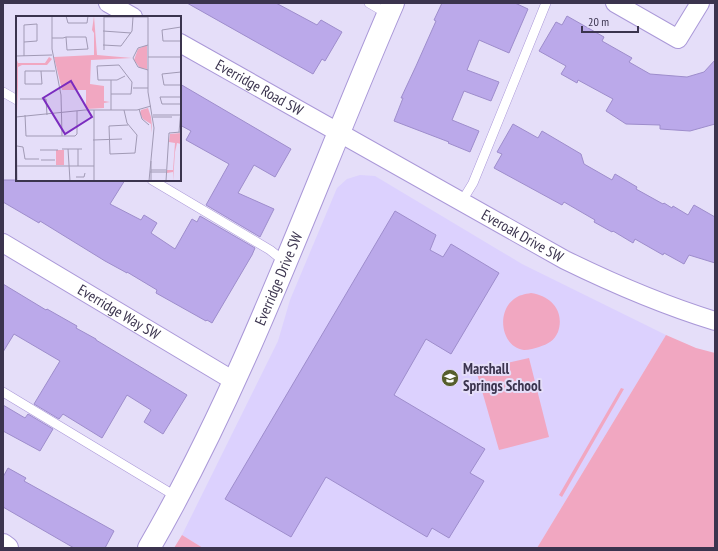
<svg xmlns="http://www.w3.org/2000/svg" width="718" height="551" font-family="'PT Sans Narrow',sans-serif">
<style>
.built{fill:#dcd1fe}
.green{fill:#f1a7c1}
.building{fill:#bba9ea;stroke:#9e8dcc}
.lines{fill:none;stroke-linecap:round;stroke-linejoin:round}
.lane-casing{stroke:#aa98d8;stroke-width:10}
.street-casing{stroke:#aa98d8;stroke-width:20}
.secondary-casing{stroke:#aa98d8;stroke-width:24}
.lane{stroke:#fff;stroke-width:9}
.street{stroke:#fff;stroke-width:18}
.secondary{stroke:#fff;stroke-width:22}
.labels{text-anchor:middle;stroke-width:4;stroke-linejoin:round;paint-order:stroke}
.street-label{font-size:15px;fill:#3b344e;stroke:#e5def9}
.poi-label{font-size:15px;font-weight:bold;fill:#3b344e;stroke:#e5def9;text-anchor:start}
.inset-road{fill:none;stroke:#a19ab5;stroke-width:1}
.view{fill:#7b2cbf;fill-opacity:0.15;stroke:#7b2cbf;stroke-width:2}
.inset-edge{fill:none;stroke:#3b344e;stroke-width:2}
</style>
<rect width="100%" height="100%" fill="#e5def9"/>
<path class="built" d="M360 175 375 176 522 264 666 335 537 548H203L182 535 278 341 290 300 337 188 347 179Z"/>
<path class="green" d="M531 293C551 296 565 311 558 332 554 341 548 344 539 347 535 348 529 350 524 350 501 347 496 312 514 299 519 295 525 294 531 293Z
M666 335 696 348 715 353V548H537Z
M529 358 549 437 499 450 476 370Z
M621 388 624 389 562 497 559 495Z
M182 535 203 548H174Z"/>
<path class="building" d="M187 3H276L317 25 321 20 342 32 325 61 322 59 313 74Z
M442 3H515L528 9 509 53 479 40 467 70 499 82 491 101 464 91 452 120 479 131 470 152 448 143 449 142 394 121 403 98H401L416 66 436 21 434 20Z
M567 16 604 37 602 41 632 58 629 62 650 74 687 77 704 72 715 60V124L690 131 660 129V125L626 124 606 111 613 99 578 80 577 83 561 74 566 66 539 51 556 22 562 25Z
M180 84 291 149 275 177 254 165 238 193 274 209 260 237 206 205 229 164 186 140 191 131 180 125Z
M513 124 538 138 542 131 581 154 584 164 612 180 615 174 637 187 636 189 663 204 664 203 672 208 673 206 688 215 694 205 715 217V263L689 255 684 264 664 253 663 255 635 239 633 243 613 231 612 232 594 222 595 220 564 202 562 205 494 168 502 154 497 152Z
M3 180H125L110 204 141 220 144 215 157 223 151 233 175 249 192 219 197 222 200 216 255 248 252 255 212 323 207 320 206 321 156 293 157 290 127 272V273L105 261 40 221 39 223 3 202Z
M395 211 436 235 430 250 443 257 451 244 499 273 451 354 426 339 394 395 485 449 470 473 484 481 449 538 432 528 427 537 326 477 291 537 225 499Z
M3 284 46 310 47 309 77 326 76 328 96 339V340L187 395 163 434 144 422 151 410 127 395 102 438 63 414 59 419 34 404 60 361 14 334 3 352Z
M3 405 25 418 28 414 53 429 40 451 3 431Z
M8 468 26 478 24 481 114 531 105 548H74L3 507V477Z"/>
<g class="lines">
<defs>
<path id="lane" d="M369 3 388 14
M3 92 17 100
M152 180 270 250 285 262
M462 201 473 183 546 3
M3 392 177 497"/>
<g id="street">
<path d="M108 3 133 17"/>
<path d="M615 3 678 39 700 3"/>
<path id="s1" d="M180 43 565 260C614 284 663 305 715 321"/>
<path id="s2" d="M3 243 234 381"/>
</g>
<g id="secondary">
<path d="M3 545 7 548"/>
<path id="s3" d="M149 548C249 375 314 185 393 3"/>
</g>
</defs>
<use href="#lane" class="lane-casing"/>
<use href="#street" class="street-casing"/>
<use href="#secondary" class="secondary-casing"/>
<use href="#lane" class="lane"/>
<use href="#street" class="street"/>
<use href="#secondary" class="secondary"/>
</g>
<defs>
<symbol id="school-disc" viewBox="-11 -11 22 22"><circle r="9.5" fill="#565e2c" stroke="#e5def9"/><path d="M0-5L7-2L0 1L-7-2ZM-4 1L0 2.5L4 1V4Q0 6-4 4Z" fill="#fff"/></symbol>
</defs>
<g fill-rule="evenodd">
<use href="#school-disc" x="440" y="368" width="20" height="20"/>
</g>
<g class="labels">
<g class="street-label">
<text dy="5" stroke="none"><textPath href="#s1" startOffset="91">Everridge Road SW</textPath></text>
<text dy="5" stroke="none"><textPath href="#s1" startOffset="393">Everoak Drive SW</textPath></text>
<text dy="5" stroke="none"><textPath href="#s3" startOffset="299">Everridge Drive SW</textPath></text>
<text dy="5" stroke="none"><textPath href="#s2" startOffset="135">Everridge Way SW</textPath></text>
</g>
<g class="poi-label">
<text x="463" y="374">Marshall<tspan x="463" dy="17">Springs School</tspan></text>
</g>
</g>
<g transform="translate(16 16)">
<rect width="165" height="165" fill="#e5def9"/>
<path d="M78 0 81 39 116 42 75 44 74 68 88 70V85L94 86 88 87V92L70 93V74H46L38 41 78 39V17L76 14ZM131 29V53L124 52 118 44 122 33ZM0 41 2 47H29L33 41 36 43 31 49H6L2 51V98ZM132 92 135 101 136 111V117L135 108 127 103 124 97 125 94ZM165 117V128L161 127 159 136 157 165V156L151 157V154H157L159 127 153 126 154 118ZM40 134H48V149H40Z" fill="#f1a7c1"/>
<path class="inset-road" d="M36 0V33L45 79 46 120M50 0 52 7H71L72 0M132 0V76L138 112 133 165M165 11 146 14 147 25H165M87 15 115 17M36 22H47L50 21H70L72 33 51 34 50 21M8 26 21 25V8L8 9V40M87 29 105 30 116 15 117 1M132 29 122 32 117 42 122 51 132 54M88 34V1H132M0 40 36 39M132 41H165M9 55H25L26 68H9ZM25 55H39M165 56 146 58 148 69H165M95 64V94M117 72H132M95 78H115L116 66 103 49 81 50 82 64H101L109 60M165 81H144L146 88H165M4 83H30L31 99M123 93 126 103 133 109M78 94V165M108 94 111 107 121 119 119 137 94 138 93 110 112 109M9 99 10 120H59L61 118V95M137 99H165M0 100 1 165M0 101 69 94H121L135 90M137 101H156M163 116 165 94M77 124 106 123M1 130 7 131 9 143H23M46 133H66M52 133 54 165M62 133V150M24 134H42M25 144H39M135 145V165M0 150H78M135 154H150M134 156H150M60 161H68L69 157M150 165 153 117 165 116"/>
<path class="view" d="M55 65 76 101 49 118 27 82Z"/>
<rect width="165" height="165" class="inset-edge"/>
</g>
<rect width="718" height="551" fill="none" stroke="#3b344e" stroke-width="8"/>
<path d="M582 26v6h56v-6" fill="none" stroke="#3b344e" stroke-width="2"/>
<text x="588" y="26" font-size="12" fill="#3b344e" stroke="#e5def9" stroke-width="3" paint-order="stroke">20 m</text>
</svg>
